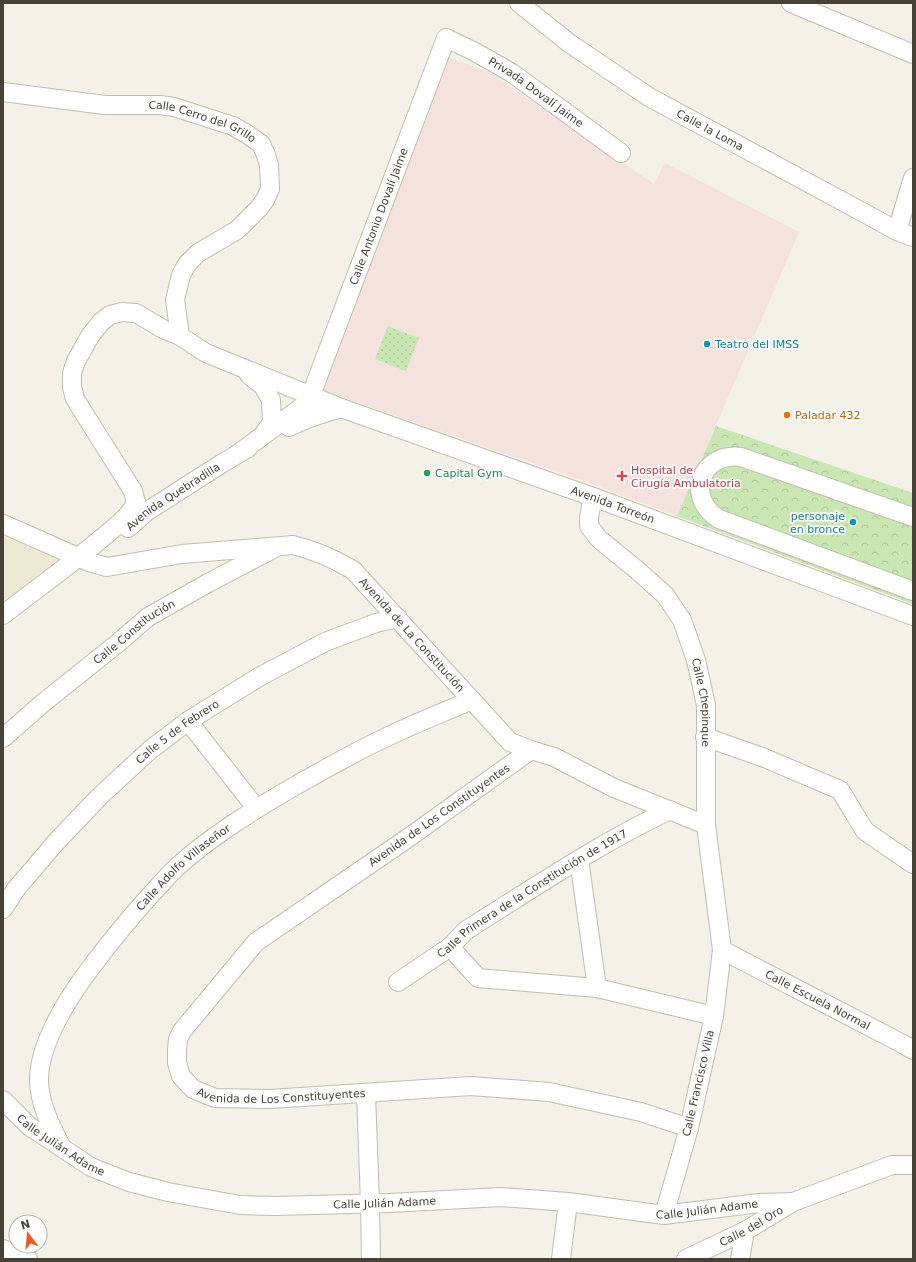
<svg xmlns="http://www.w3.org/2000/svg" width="916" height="1262" font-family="'DejaVu Sans',sans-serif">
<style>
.education{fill:#ece8d3}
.medical{fill:#f3e2dd}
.park{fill:url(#park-crowns)}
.garden{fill:url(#garden-dots)}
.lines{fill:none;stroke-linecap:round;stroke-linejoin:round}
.minor-casing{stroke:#c1bdae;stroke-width:20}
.minor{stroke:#fff;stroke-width:18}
.culture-dot{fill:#0f9aa8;stroke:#fff;stroke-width:1.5}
.food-dot{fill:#e8710a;stroke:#fff;stroke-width:1.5}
.leisure-dot{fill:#2e9e5b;stroke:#fff;stroke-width:1.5}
.health-dot{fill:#e0444e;stroke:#fff;stroke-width:1.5}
.labels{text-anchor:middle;stroke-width:3.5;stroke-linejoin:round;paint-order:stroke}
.street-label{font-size:11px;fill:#474237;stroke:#fff}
.culture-label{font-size:11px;fill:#0d838f;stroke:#fff;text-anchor:start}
.food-label{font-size:11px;fill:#c56008;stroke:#fff;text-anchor:start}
.health-label{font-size:11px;fill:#be3a42;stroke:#fff;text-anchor:start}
.leisure-label{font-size:11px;fill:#27864d;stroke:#fff;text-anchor:start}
</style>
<defs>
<pattern id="park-crowns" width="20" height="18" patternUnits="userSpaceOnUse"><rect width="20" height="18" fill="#c9e6b3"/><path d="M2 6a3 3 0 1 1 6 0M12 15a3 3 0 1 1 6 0" fill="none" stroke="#aec69b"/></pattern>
<pattern id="garden-dots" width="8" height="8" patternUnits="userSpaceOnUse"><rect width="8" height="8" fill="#c9e6b3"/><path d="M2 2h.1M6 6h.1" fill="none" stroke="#aec69b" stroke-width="1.8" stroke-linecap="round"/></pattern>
</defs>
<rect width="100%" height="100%" fill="#f3f1e8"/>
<path class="education" d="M3 533 63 555 3 603Z"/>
<path class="medical" d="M445 56 489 72 654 184 665 163 799 232 677 516 582 480 321 390Z"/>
<path class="park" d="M716 426 913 493V604L677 516Z"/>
<path class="garden" d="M388 326 419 338 406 371 375 359Z"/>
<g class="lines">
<defs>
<g id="minor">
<path id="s1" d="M519 3 569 43 649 97 855 208 897 231 913 237"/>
<path d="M791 3 913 54"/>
<path id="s2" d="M3 92 105 105H160L174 107 233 126 247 134 261 144 266 155 269 165 270 189 265 200 259 208 237 230 198 253 187 264 181 275 175 300 180 336"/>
<path d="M897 231 913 178"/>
<path d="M249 375 263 386 271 400 272 422 263 435"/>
<path d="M289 427C306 418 323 413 341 408"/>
<path id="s3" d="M239 453 302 407 311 395 446 38 475 52 512 73 621 153"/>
<path id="s4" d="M593 497 589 517V526L599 539 637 570 665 595 682 620 696 660 706 705V825L722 950 714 1016 689 1128 664 1215"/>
<path d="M913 517 741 457C701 452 684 497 719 519L913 591"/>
<path id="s5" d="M3 524 89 562 107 567 182 554 293 545C315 550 334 559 353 570L510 742 531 750 554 757 614 788 706 825"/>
<path id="s6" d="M128 528 146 512 221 464 248 448"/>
<path id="s7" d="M3 615C36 589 70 565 102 538 114 528 129 517 136 503L133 491 75 399 72 387V373L76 361 90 336 101 322 110 315 122 312 136 313 163 329 180 336 206 353 341 408 593 497 913 616"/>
<path d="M188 721 256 808"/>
<path d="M705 737 762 757 840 790 865 831 913 864"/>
<path id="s8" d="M3 738 43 703 118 643 148 617 208 583 273 549"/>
<path id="s9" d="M531 750 408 838 256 942 182 1031 178 1039 177 1050V1063L181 1076 193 1089 215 1098 270 1099 471 1086 549 1092 641 1112 689 1128"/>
<path d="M579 859 597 988"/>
<path id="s10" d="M3 909 16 889 57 841 100 796 150 750 188 721 259 677 325 642 376 623 398 618"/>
<path d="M450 947 478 978 597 988 714 1016"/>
<path id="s11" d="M722 950 901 1043 913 1050"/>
<path id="s12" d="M398 982 450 947 465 931C532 889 598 844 670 810"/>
<path d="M366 1094 370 1203 371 1259"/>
<path id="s13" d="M3 1100 29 1126 91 1167 129 1182 168 1192 240 1205 275 1206 389 1203 501 1197 568 1202 664 1215 759 1203 793 1202"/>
<path id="s14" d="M62 1148C52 1128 40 1106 39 1082 38 1045 68 998 89 970 110 942 132 915 156 889 163 882 169 874 177 867 210 837 249 813 288 790 321 771 354 752 389 736 416 723 444 712 472 700"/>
<path d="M3 1249 28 1259"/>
<path d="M561 1259 568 1202"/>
<path id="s15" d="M686 1259 745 1231 793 1202 892 1165H913"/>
<path d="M740 1259 745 1231"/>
</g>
</defs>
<use href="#minor" class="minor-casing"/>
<use href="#minor" class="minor"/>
</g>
<g class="culture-dot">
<circle cx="707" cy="344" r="4"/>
<circle cx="853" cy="522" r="4"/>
</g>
<circle class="food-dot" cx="787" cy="415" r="4"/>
<circle class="leisure-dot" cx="427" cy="473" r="4"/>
<path class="health-dot" d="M620 470h4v4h4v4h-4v4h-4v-4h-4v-4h4z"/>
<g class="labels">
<g class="street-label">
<text dy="4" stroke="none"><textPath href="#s3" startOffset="580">Privada Dovalí Jaime</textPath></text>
<text dy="4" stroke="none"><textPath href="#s2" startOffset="203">Calle Cerro del Grillo</textPath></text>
<text dy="4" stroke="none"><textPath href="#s1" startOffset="230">Calle la Loma</textPath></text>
<text dy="4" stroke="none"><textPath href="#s3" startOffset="284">Calle Antonio Dovalí Jaime</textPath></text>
<text dy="4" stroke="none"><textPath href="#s6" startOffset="55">Avenida Quebradilla</textPath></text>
<text dy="4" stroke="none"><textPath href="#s7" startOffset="934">Avenida Torreón</textPath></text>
<text dy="4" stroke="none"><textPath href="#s8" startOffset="169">Calle Constitución</textPath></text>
<text dy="4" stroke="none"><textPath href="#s5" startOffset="453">Avenida de La Constitución</textPath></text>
<text dy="4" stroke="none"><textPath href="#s4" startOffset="248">Calle Chepinque</textPath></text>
<text dy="4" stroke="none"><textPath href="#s10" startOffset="250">Calle 5 de Febrero</textPath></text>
<text transform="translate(439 815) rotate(-35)" y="4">Avenida de Los Constituyentes</text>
<text dy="4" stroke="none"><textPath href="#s14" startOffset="335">Calle Adolfo Villaseñor</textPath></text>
<text dy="4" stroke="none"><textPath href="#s12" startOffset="161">Calle Primera de la Constitución de 1917</textPath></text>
<text dy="4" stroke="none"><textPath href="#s11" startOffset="108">Calle Escuela Normal</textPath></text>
<text transform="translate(698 1083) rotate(-77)" y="4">Calle Francisco Villa</text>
<text dy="4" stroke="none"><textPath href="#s9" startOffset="605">Avenida de Los Constituyentes</textPath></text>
<text dy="4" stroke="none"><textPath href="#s13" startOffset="74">Calle Julián Adame</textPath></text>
<text dy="4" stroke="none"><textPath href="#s13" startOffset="410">Calle Julián Adame</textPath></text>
<text dy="4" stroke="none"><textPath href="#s13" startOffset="734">Calle Julián Adame</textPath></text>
<text dy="4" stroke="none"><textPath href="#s15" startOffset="73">Calle del Oro</textPath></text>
</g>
<g class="culture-label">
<text x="715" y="348">Teatro del IMSS</text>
<text x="845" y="520" text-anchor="end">personaje<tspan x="845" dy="13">en bronce</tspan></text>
</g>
<g class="food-label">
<text x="795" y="419">Paladar 432</text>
</g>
<g class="health-label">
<text x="631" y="474">Hospital de<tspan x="631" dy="13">Cirugía Ambulatoria</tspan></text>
</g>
<g class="leisure-label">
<text x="435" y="477">Capital Gym</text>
</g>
</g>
<rect width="916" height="1262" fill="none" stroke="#474237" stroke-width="8"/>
<g transform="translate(28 1234) rotate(344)"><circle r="19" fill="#ffffff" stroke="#b5b3af"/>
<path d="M0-3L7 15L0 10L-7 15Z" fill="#ef5a23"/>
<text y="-6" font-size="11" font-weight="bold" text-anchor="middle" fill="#474237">N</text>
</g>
</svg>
